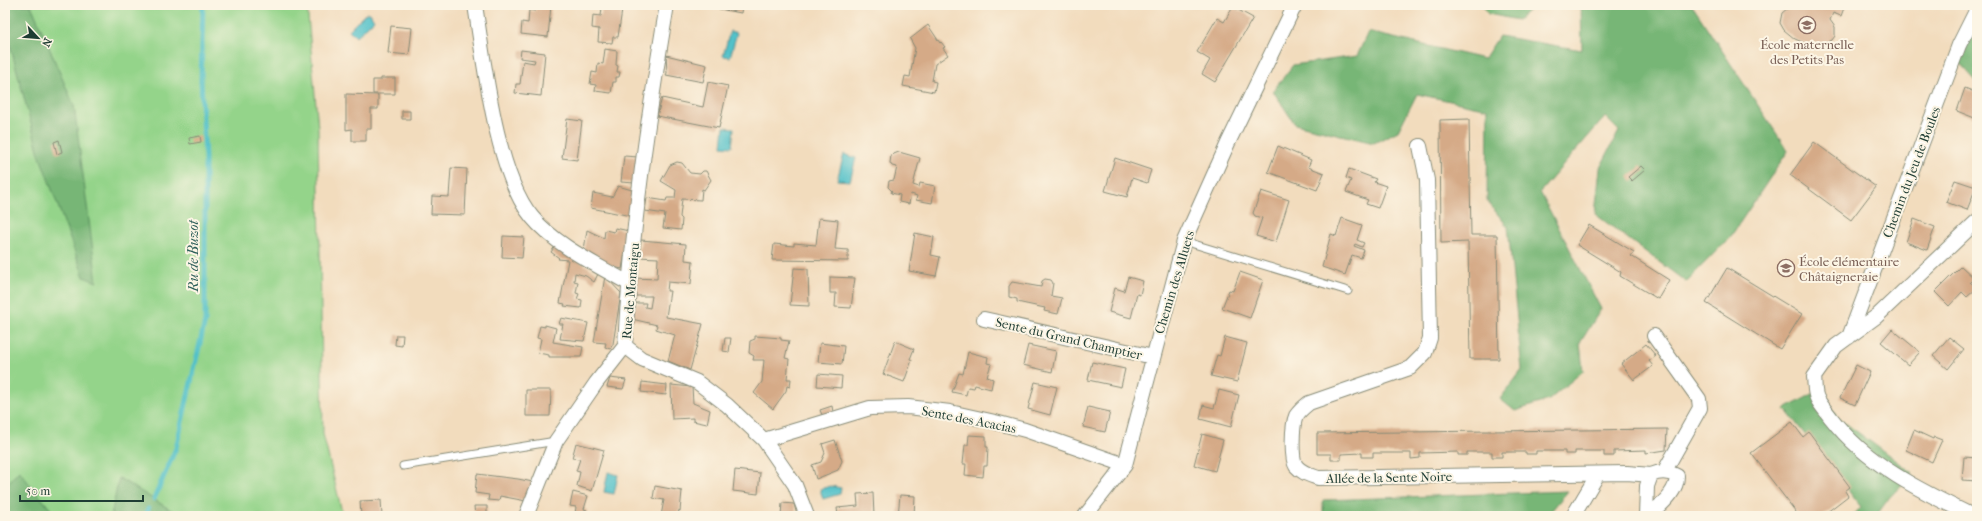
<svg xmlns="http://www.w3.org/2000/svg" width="1982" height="521" font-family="'IM FELL French Canon',serif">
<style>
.green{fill:#94d48a;stroke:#5a885f}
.forest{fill:#77b676;stroke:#4b7a55}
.water{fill:#53c1c9;stroke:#397f7e}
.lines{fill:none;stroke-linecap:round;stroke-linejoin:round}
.stream{stroke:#53c1c9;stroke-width:5}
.building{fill:#d5aa87}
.service-casing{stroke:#888c78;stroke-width:9}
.minor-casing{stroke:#888c78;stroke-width:16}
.service{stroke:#fff;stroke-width:7}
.minor{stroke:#fff;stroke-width:14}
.labels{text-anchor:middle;stroke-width:4;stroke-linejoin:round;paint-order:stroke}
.education-label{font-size:13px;fill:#785e54;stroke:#fcf5e5}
.street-label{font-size:13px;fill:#1f3d34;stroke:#fcf5e5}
.water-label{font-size:14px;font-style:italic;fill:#2c5e59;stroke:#fcf5e5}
</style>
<rect width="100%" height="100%" fill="#fcf5e5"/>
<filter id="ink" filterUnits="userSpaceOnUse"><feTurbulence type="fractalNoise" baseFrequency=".025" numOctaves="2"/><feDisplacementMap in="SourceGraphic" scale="8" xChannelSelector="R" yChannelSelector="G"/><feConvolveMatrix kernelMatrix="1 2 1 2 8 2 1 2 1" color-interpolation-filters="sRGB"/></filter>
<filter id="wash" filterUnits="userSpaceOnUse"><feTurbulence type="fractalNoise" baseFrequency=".012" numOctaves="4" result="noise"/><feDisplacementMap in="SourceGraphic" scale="16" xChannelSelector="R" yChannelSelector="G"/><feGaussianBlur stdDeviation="0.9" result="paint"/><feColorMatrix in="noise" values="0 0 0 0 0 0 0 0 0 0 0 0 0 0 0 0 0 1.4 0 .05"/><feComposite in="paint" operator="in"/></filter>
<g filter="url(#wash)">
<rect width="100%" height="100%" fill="#f2dcbd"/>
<path class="green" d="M5 5H307L318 128 323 434 343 516H5Z"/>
<path class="forest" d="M5 5H31L74 106 97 282 84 277 39 154 5 26Z
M1482 5H1535L1518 20 1488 14Z
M1581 5H1692L1788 151 1731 236 1686 282 1595 214 1600 168 1619 131 1605 117 1540 192 1601 309 1580 343 1583 371 1549 400 1515 411 1500 399 1522 370 1508 227 1487 201 1488 109 1417 94 1398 131 1374 143 1295 124 1273 91 1293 65 1357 56 1368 32 1484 59 1499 36 1582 50Z
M1977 21V82L1956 59Z
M1818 391 1837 417 1913 473 1889 498 1876 516H1853L1861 507 1785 409Z
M19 471 56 516H5V486Z
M119 478 179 515V516H111Z
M1568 491 1547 516H1323V500Z"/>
<path class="water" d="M366 13H370L374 20 356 37 349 30Z
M730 31 737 33 730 57 723 56Z
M724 127 734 128 732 147 722 146Z
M844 154 856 158 850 181 837 180Z
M608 472 618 475 614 494 604 492Z
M831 486 841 488 840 494 823 499 820 489Z"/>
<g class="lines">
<path class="stream" d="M154 499 176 448 205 321V158L201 80 203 5
M146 516 148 509"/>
</g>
<g id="blocks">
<path class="building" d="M536 5H551L548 37 521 34 522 22 528 23 529 10 535 11Z
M720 5H742L741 13 719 9Z
M1813 5H1845L1841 16 1833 13 1830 20 1835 27V36L1832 40 1823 45 1807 44 1795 39 1784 30 1780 23 1782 13 1788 8 1801 6 1812 8Z
M602 7 622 10 618 37H613L612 43 598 42 599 29 592 28 593 15 601 16Z
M1233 7 1253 18 1215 82 1202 74 1210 60 1197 52 1217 18 1224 22Z
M928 25 940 43 941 42 945 47 943 48 948 55 935 64 932 81 936 82 934 92 903 86 905 76 910 77 915 48 910 39Z
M391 26 412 28 409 55 388 53Z
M605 49 617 51 616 65 618 66 617 72H620L619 77H616V82H613L611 93 595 91 596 85 590 84 592 72 597 73 598 63 603 64Z
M521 50 545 53 541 96 515 93 516 84H520L523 61 534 63 535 60 520 58Z
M666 55 707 65 703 82 666 75 667 73Z
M381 78H395V94H373V80H381Z
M708 82 728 86 719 128 657 116 662 98 703 107Z
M1965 88 1977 93V119L1957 111Z
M346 94 378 95V109H371V129H366V141H352V129L346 130Z
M402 111H410V119H402Z
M567 119 582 121 577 160 562 158Z
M1469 119 1471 235H1497L1499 359H1470L1468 242 1441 243 1440 120Z
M200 136 201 142 190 144 189 138Z
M59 140 62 152 57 154 54 142Z
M1814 142 1876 187 1851 220 1790 175Z
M1278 146 1311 160 1308 167 1324 173 1317 190 1268 172Z
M899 152 920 158 913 185 919 187 920 183 935 186 932 203 916 200 917 196 911 194 909 204 899 202 900 195 891 193 892 191 888 187 889 181 894 180 897 167 892 166 890 163 891 155Z
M624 156 638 157 635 183 621 182Z
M1115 158 1151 170 1147 183 1132 178 1127 197 1105 191Z
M677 162 682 163 690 173 700 174 703 171H706L711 180 704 190 702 189 701 200 682 199 680 217 682 219 681 230 663 228 665 214 645 211 647 198 666 201 667 198H675L676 190 661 181 670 165Z
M1641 166 1645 170 1632 181 1628 177Z
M451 168 467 169 465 215 431 214 432 196 449 197Z
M1349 169 1376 179 1374 182 1386 186 1378 208 1366 204 1368 200 1346 192 1351 180 1346 178Z
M1955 180 1976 187 1967 210 1946 202Z
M618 186 632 190 631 216 591 208 593 193 612 197Z
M1261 191 1289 200 1276 242 1256 236 1262 218 1255 216 1253 213Z
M819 218 838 220 835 249 848 250V261L772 260 774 244 794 246V243L816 245Z
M1342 218 1362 225 1357 240 1364 243 1362 247 1355 244 1354 246 1364 250 1361 258 1352 255 1345 275 1322 267 1331 234 1336 236Z
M1914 219 1935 227 1927 250 1906 242Z
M1589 225 1634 252 1631 256 1669 280 1658 299 1620 276 1621 272 1577 245Z
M615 228 629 231 622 269 609 266 584 250 587 230 604 238 605 230 614 232Z
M915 233 934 237 931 255 940 257 936 276 909 271Z
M503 236 524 237 522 258 502 257Z
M641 240 686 244 685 260 693 261 691 284 668 282 667 291H670L666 317 703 324 690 370 668 361 675 335 656 329 657 325 632 319 633 307 635 308 636 303H646L645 307 650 308 652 296H635L634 278 657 279 658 258 638 257Z
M556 245 598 274 594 282 586 276 575 273 574 281 578 282 576 293 579 294 577 299 582 300 581 308 564 306 565 304 560 303 568 260 558 259 559 258 551 252Z
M1961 266 1974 278 1970 282 1977 288 1967 297 1962 292 1949 306 1935 292Z
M794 268 808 269 809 306 790 305Z
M1727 268 1802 314 1780 349 1706 303Z
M1240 272 1263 280 1250 318 1222 308 1229 290 1233 291Z
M605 276 621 293 613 344 610 349 605 347 606 343 594 342Z
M830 277 855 278 851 308 835 307 836 293H830Z
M1128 277 1143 281 1140 295 1137 294 1131 318 1109 312 1115 288 1124 291Z
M1045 279 1051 280 1053 283 1051 296 1062 298 1058 314 1044 311 1045 308 1017 302V299L1009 297V286L1012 282 1041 287 1042 281Z
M561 318 588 323 584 341 560 339 563 324H559Z
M545 325 556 328 553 342 583 347 581 357H549V355L538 353 541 339 537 338 540 326 545 327Z
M1892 329 1920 352 1908 365 1881 342Z
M396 335H403L402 346 395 345Z
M755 336 781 338V340L789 341 785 358 789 359 787 379H791L790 387 787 386 786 391 773 409 754 393 762 382 764 360H753L754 356 749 353 750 341 755 339Z
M1225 337 1247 343 1237 382 1211 376 1217 355 1220 356Z
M1949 337 1964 349 1948 369 1933 356Z
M725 338H731L729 352 723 351Z
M895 341 914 349 910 359 912 360 904 382 883 374Z
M820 343 844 346 842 364 818 362Z
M1646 344 1656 356 1649 361 1653 366 1634 380 1621 364Z
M1028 345 1056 351 1052 372 1023 365Z
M968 352 988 357 987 363 991 364 987 377 993 379 991 389 975 385 974 388 968 387 966 395 952 392 959 373 963 374Z
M1092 362 1125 369 1121 387 1088 380Z
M1856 365 1870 372 1855 405 1840 398Z
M818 374 842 376 841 388 817 386Z
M610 378 626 380 623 389 607 387Z
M642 382 667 385 666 395 641 392Z
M1035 382 1057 387 1050 415 1028 409Z
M671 385 692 387 693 403 710 410 707 424 693 421V418L672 419Z
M526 390H551L550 416H526Z
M1219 390 1239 395 1231 427 1200 419 1203 405 1214 408Z
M832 406 833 412 822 415 820 410Z
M1088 407 1110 412 1105 432 1083 427Z
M1792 422 1803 437 1809 432 1850 487 1845 491 1848 496 1822 516H1799L1751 453Z
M1667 429 1666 450 1646 453V450L1614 451V456H1604V451H1575V454H1565V451H1536V454H1526V452H1502V457H1492V452H1467V455H1458V452L1420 453V458L1411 459V453H1373V457H1362V453L1341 454V460H1331V454H1317V433Z
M1914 430 1933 439 1934 437 1942 440 1932 462 1906 450Z
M1202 434 1223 440 1215 471 1194 465Z
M969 435 986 436V447H988L987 466H984L983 477 965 475 966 464H963L965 445H968Z
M835 440 842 461 838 470 816 479 812 465 821 462 825 453 822 444Z
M576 443 604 450 592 491 577 486 580 472 576 471 580 459 572 458Z
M1964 457 1977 458V481L1962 480Z
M735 470 760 473 758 494 733 491Z
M477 474 518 479 533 482 526 501 500 496 499 501 488 500 489 495 475 493Z
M655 486 682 491 680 511 679 510 678 516H661L664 500 653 498Z
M573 492 588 496 584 509 587 510 586 516H568V513L575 514 576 507 570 506Z
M873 493 874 516H838L837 508 858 506 857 494Z
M900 495 915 496 914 516H898Z
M381 500 382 516H361L360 501Z
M782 503 794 504 797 515 781 516Z
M474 506H487V516H475Z"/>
</g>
</g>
<g filter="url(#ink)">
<use href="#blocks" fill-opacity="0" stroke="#888c78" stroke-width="1"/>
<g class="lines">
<defs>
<path id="service" d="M1184 241 1348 291
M403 466 556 441"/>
<path id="minor" d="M475 5C484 61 496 174 532 217 555 245 597 265 628 283
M1420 146 1427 180 1430 338 1425 353 1410 368 1309 403C1304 407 1300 410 1296 416 1292 425 1291 458 1296 466 1302 473 1310 475 1318 478L1627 473 1651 475
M984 319 1153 357
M1654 336 1699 399 1700 408 1664 472
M1849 337 1959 45 1977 9
M625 346C631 231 648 118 667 5
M625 346 642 359 697 382 727 405 764 440 795 485 807 516
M764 440 870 408 908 407 950 412 995 422 1025 430 1125 465
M526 516 556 441 596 383 625 346
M1085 516 1125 465 1184 241 1228 143 1295 5
M1573 516 1598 474
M1646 516 1647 486 1651 475C1660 471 1668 471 1677 476 1677 493 1660 505 1649 516
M1973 516C1921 491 1867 465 1831 418 1827 412 1820 405 1817 398 1814 392 1815 384 1814 377L1836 346 1877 316 1977 221"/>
</defs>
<use href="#service" class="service-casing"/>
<use href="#minor" class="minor-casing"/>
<use href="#service" class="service"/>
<use href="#minor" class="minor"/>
</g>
</g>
<defs>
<symbol id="school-ring" viewBox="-11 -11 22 22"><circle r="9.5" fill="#fcf5e5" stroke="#8d6e63" stroke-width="1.5"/><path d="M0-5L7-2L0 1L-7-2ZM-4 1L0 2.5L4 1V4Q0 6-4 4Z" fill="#8d6e63"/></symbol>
</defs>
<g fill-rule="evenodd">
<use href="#school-ring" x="1797" y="15" width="20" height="20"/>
<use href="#school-ring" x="1776" y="258" width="20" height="20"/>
</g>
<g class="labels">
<g class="education-label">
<text x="1807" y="49">École maternelle<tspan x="1807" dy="15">des Petits Pas</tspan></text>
<text x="1799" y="266" text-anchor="start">École élémentaire<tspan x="1799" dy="15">Châtaigneraie</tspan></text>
</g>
<g class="street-label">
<text transform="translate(1911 172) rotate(-69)" y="5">Chemin du Jeu de Boules</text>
<text transform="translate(1174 282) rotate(-73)" y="5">Chemin des Alluets</text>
<text transform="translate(630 291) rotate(-85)" y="5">Rue de Montaigu</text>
<text transform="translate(1069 338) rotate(13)" y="5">Sente du Grand Champtier</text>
<text transform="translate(969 419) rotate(11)" y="5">Sente des Acacias</text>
<text transform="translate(1389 477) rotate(-1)" y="5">Allée de la Sente Noire</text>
</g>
<g class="water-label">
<text transform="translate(193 256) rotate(-90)" y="5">Ru de Buzot</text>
</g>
</g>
<rect width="1982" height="521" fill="none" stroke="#fcf5e5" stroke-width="20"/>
<g transform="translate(38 38) rotate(116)" stroke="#fcf5e5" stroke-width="3" paint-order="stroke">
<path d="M0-3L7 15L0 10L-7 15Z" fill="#1f3d34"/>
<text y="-6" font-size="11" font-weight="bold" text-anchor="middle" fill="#1f3d34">N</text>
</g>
<path d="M20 495v6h123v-6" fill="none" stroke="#1f3d34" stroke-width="2"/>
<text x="26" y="495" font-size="12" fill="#1f3d34" stroke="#fcf5e5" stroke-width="3" paint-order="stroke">50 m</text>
</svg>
